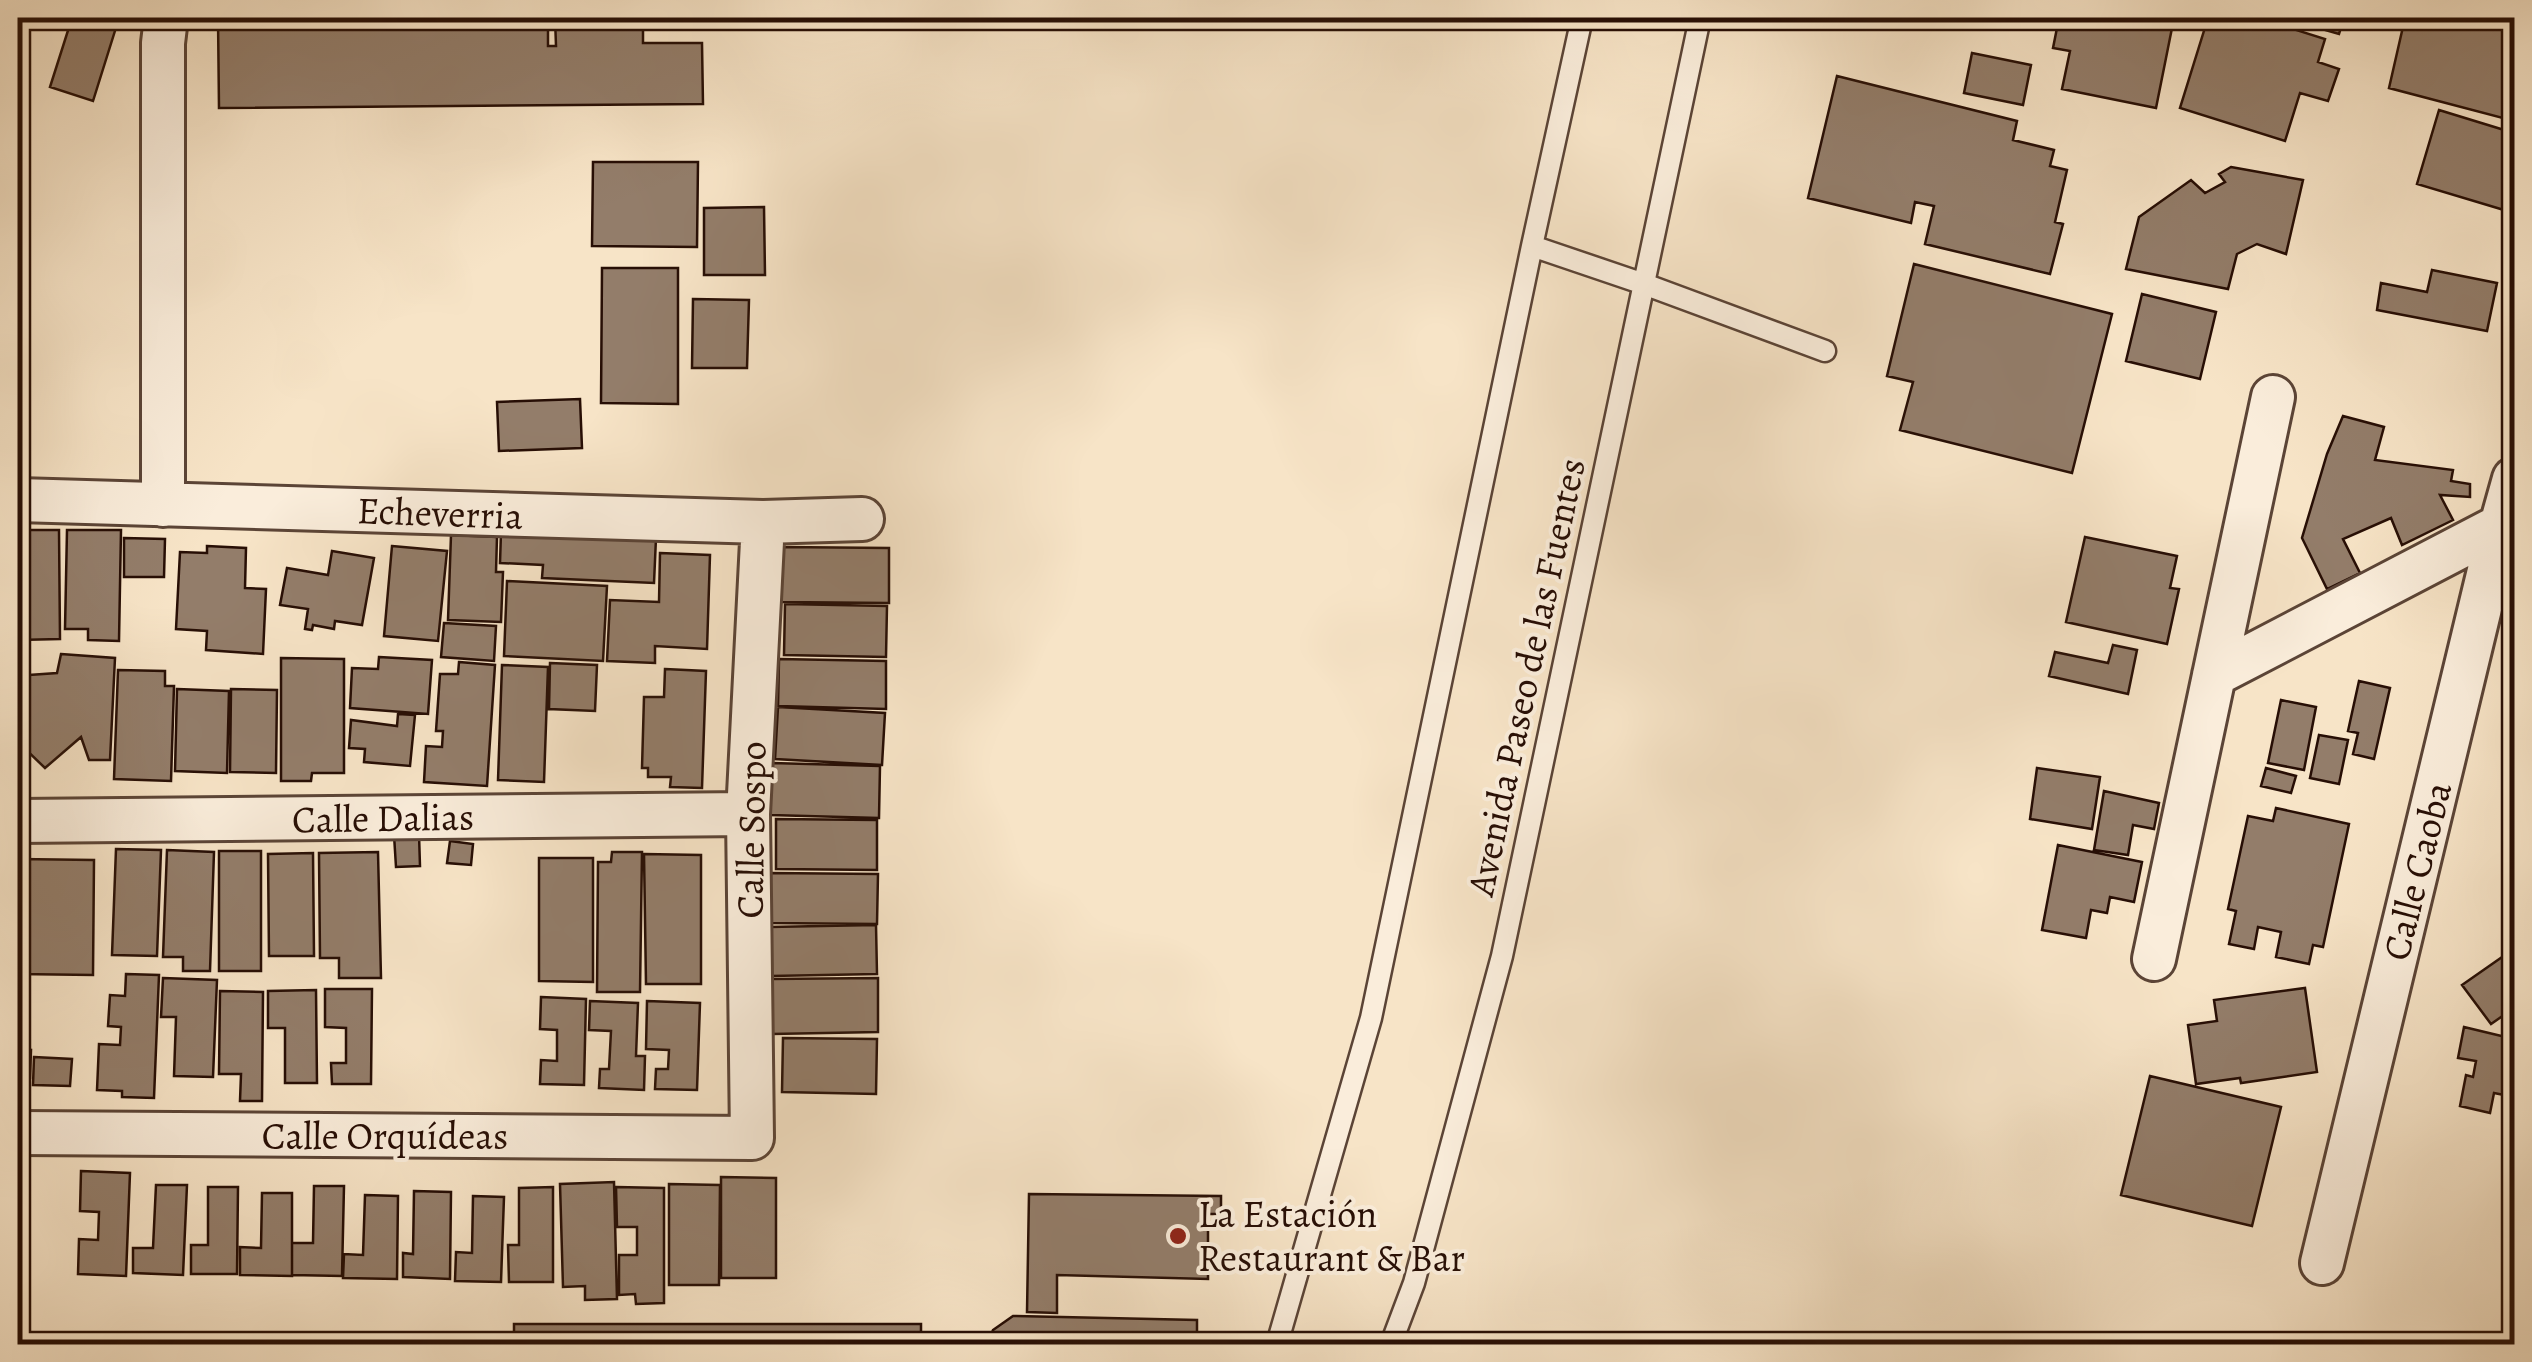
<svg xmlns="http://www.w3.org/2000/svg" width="2532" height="1362" font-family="Alegreya,serif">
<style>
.building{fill:#937d6a;stroke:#270e05;stroke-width:2.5}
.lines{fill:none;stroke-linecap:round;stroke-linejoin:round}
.service-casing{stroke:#5b4436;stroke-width:25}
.minor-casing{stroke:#5b4436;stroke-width:48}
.service{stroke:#faeddb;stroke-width:20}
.minor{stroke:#faeddb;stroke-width:42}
.poi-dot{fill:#8f2418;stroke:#faeddb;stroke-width:4}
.labels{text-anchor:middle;stroke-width:8;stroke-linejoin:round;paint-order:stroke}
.street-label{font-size:38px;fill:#270e05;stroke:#faeddb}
.poi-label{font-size:38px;fill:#270e05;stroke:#faeddb;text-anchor:start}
</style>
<rect width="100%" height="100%" fill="#f7e4c7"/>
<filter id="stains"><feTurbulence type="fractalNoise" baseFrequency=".002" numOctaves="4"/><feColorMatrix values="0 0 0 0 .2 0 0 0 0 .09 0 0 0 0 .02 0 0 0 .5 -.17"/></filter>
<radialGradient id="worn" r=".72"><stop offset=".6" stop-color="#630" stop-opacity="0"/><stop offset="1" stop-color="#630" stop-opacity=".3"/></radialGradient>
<path class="building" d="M69 18H119L93 101 50 87 72 18Z
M218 18H548V46H556L555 18H643V43H702L703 104 219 108Z
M2059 18H2174L2156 108 2062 89 2070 51 2053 48Z
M2208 18H2258L2325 39 2318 62 2339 69 2328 101 2300 93 2285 141 2180 108Z
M2284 18H2344L2339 34Z
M2405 18H2492L2493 20 2514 26V121L2389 88Z
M1972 53 2031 65 2023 105 1964 93Z
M1837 76 2017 121 2013 140 2054 150 2050 166 2067 170 2055 222 2063 224 2050 274 1925 244 1934 206 1915 202 1911 223 1808 198Z
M2439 110 2514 133V213L2417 184Z
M593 162H698L697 247 592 246Z
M2231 167 2303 180 2286 254 2257 244 2237 254 2228 289 2126 269 2139 217 2191 180 2205 193 2225 182 2219 174Z
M764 207 765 275H704V208Z
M1914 264 2112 314 2072 473 1900 430 1913 382 1887 376Z
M602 268H678V404L601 403Z
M2432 270 2497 283 2487 331 2377 310 2381 283 2427 292Z
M2142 294 2216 312 2200 379 2126 361Z
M693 299 749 300 747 368H692Z
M580 399 582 448 499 451 497 402Z
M2343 416 2384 427 2375 460 2453 470 2451 481 2470 484V497L2440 495 2453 520 2402 545 2391 518 2343 539 2360 573 2327 589 2302 538 2327 454Z
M18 530H59L60 639 18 640Z
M67 530H121L119 641 88 640V629H65Z
M501 532 656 538 654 583 542 578 543 565 500 563Z
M451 535 497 537 496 572H503L501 622 448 620Z
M2085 537 2177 556 2170 588 2179 589 2167 644 2066 622Z
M124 538 165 539 164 577H124Z
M207 546 246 548 245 588 266 589 263 654 206 650 207 631 176 629 180 552 207 553Z
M392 546 447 551 438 641 384 636Z
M781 547 889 548V603L780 602Z
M332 551 374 558 362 625 335 621 334 629 313 625 312 630 305 629 308 609 280 605 287 568 328 575Z
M660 553 710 555 707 649 655 646V663L607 661 610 600 659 602Z
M507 581 607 586 603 661 504 656Z
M785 604 887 606 886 657 784 655Z
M444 623 496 626 494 661 441 657Z
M2113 645 2137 650 2128 694 2049 676 2055 652 2108 663Z
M61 654 115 658 110 760H89L81 737 45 768 18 742V683L29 675 57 673Z
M379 657 432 660 428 714 350 708 352 668 378 669Z
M281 658 344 659V773H312L311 781H281Z
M779 659 886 661V709L778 706Z
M459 662 495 665 487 786 424 782 426 746 442 747 443 731H436L440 674H458Z
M550 663 597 665 595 711 549 709Z
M502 665 548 667 544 782 498 780Z
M665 669 706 671 702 788 670 787 671 777H648V768H642L644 697H664Z
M118 670 165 671V686H174L171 781 114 779Z
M2359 681 2390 688 2374 759 2353 754 2358 733 2348 731Z
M177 689 229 691 227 773 175 771Z
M231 689 277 690 276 773 230 772Z
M2281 700 2316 707 2304 770 2268 763Z
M778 707 885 713 882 765 775 759Z
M398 714 415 715 410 766 364 762 365 749 349 748 351 720 397 726Z
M2319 735 2348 740 2339 784 2310 778Z
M772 763 880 766 879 818 770 815Z
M2037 768 2100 777 2092 829 2030 819Z
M2266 768 2296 776 2291 793 2261 786Z
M2104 791 2159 803 2154 829 2133 825 2128 855 2094 850Z
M2276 808 2349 824 2323 947 2313 945 2309 964 2276 957 2281 932 2258 927 2254 949 2229 944 2236 911 2228 909 2248 816 2273 821Z
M776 819 877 820V870L776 869Z
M419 834 420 866 396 867 394 835Z
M450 841 473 844 471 865 447 863Z
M2058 845 2142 862 2134 902 2110 897 2107 913 2091 910 2086 938 2042 930Z
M116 849 161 850 157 956 112 955Z
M167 850 214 852 210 971H183V957H163Z
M219 851H261V971H219Z
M378 852 381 978H339V958H320L319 853Z
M612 852H642L640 992H597L598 862H611Z
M313 853 314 956H269L268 854Z
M644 854 701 855V984H646Z
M539 858H593V982L539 981Z
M18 859 94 860 93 975 18 974Z
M769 873 878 874 877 924 768 923Z
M876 925 877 974 771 976 769 927Z
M2505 955 2514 968V1008L2491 1024 2462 985Z
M126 974 159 975 154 1098 122 1097V1091L97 1090 99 1044 120 1045 121 1027 108 1026 110 995 125 996Z
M163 978 217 980 213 1077 174 1076 176 1017H161Z
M878 978V1032L772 1034 771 979Z
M2305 988 2317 1072 2241 1083 2240 1078 2196 1084 2188 1025 2217 1021 2214 1000Z
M325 989H372L371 1084H332L331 1063H346V1028L325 1027Z
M316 990 317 1083H285V1028H268V991Z
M220 991 263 992 262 1101H240L241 1074H219Z
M541 997 586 999 584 1085 540 1084 541 1060 557 1061V1030L540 1029Z
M590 1001 638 1003 636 1056H645L644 1090 599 1088 600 1069H609L611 1031 589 1030Z
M647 1001 700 1003 697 1090 655 1089 656 1069H668L669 1050 646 1049Z
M2464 1027 2514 1039V1097L2494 1093 2490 1113 2460 1106 2466 1075 2473 1077 2476 1061 2458 1058Z
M783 1038 877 1039 876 1094 782 1092Z
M18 1049 31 1050 30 1078 18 1077Z
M34 1057 72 1059 70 1086 33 1085Z
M2150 1076 2281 1107 2252 1226 2121 1195Z
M81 1171 130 1173 126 1276 78 1274 79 1239 98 1240 99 1212 80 1211Z
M721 1177 776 1178V1278H721Z
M614 1182 617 1299 585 1300V1286L563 1287 560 1184Z
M669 1184 720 1185 719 1285H669Z
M156 1185H187L183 1275 133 1273V1248H153Z
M314 1186H344L342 1276 292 1275V1243H313Z
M208 1187H238L237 1274H191V1245H208Z
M553 1187V1282H509L508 1245H519V1188Z
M616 1187 664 1188V1303L636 1304 635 1294 619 1295V1255H637V1227H617Z
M414 1191 451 1192 450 1279 403 1277V1253L413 1254Z
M262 1193H292V1276L240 1275V1247L261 1248Z
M1029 1194 1221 1196V1214H1208V1279L1057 1275V1313L1027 1312Z
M365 1195 398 1196 397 1279 343 1278 344 1254 363 1255Z
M473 1196 504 1197 501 1282 455 1281 456 1252 472 1253Z
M1013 1316 1197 1320V1344H987L993 1330Z
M514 1324H921V1344H514Z"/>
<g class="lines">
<defs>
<path id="service" d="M1532 246 1644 284 1825 351
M1277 1344 1371 1018 1532 246 1582 18
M1391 1344 1414 1283 1502 956 1700 18"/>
<path id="minor" d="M18 500 763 522 862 519
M163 505V43L166 18
M2214 675 2500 526 2514 530
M18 821 748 814
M2154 959 2273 397
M18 1133 752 1138 748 814 763 522
M2322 1263 2493 554 2514 479"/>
</defs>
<use href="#service" class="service-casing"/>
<use href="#minor" class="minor-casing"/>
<use href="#service" class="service"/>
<use href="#minor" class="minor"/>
</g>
<circle class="poi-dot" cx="1178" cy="1236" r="10"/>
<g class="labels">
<g class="street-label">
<text transform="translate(440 513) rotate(2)" y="13">Echeverria</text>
<text transform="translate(1526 677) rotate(-78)" y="13">Avenida Paseo de las Fuentes</text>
<text transform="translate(383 818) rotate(-1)" y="13">Calle Dalias</text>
<text transform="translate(751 830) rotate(-89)" y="13">Calle Sospo</text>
<text transform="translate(2417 871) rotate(-76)" y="13">Calle Caoba</text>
<text x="385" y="1149">Calle Orquídeas</text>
</g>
<g class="poi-label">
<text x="1198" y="1227">La Estación<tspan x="1198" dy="44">Restaurant &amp; Bar</tspan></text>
</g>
</g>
<rect width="2532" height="1362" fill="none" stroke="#f7e4c7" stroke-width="60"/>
<rect x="20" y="20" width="2492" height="1322" fill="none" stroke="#270e05" stroke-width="5"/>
<rect x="30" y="30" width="2472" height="1302" fill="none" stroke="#270e05" stroke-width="2.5"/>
<rect width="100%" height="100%" filter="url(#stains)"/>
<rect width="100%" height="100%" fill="url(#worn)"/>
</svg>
